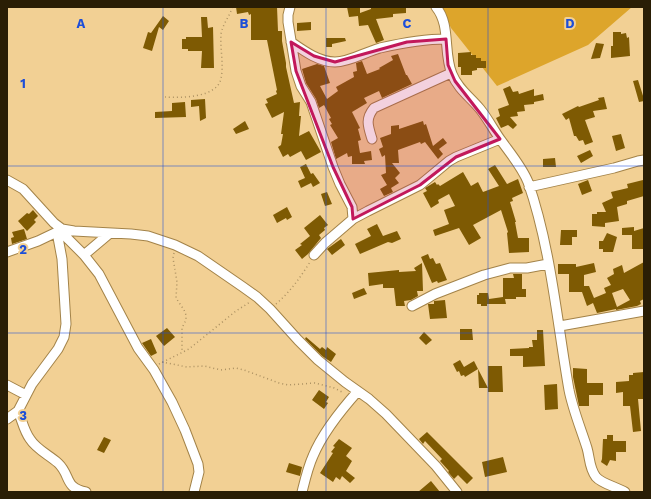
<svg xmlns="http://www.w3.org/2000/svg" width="651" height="499" font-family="'Work Sans',sans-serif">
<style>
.green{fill:#dda52b}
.building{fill:#7e5a03;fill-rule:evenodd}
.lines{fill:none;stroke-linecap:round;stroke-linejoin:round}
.minor-casing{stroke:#a38349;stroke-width:11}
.path{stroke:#ac9162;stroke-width:1.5;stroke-dasharray:1 3;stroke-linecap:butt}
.minor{stroke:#fff;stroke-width:9}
.marked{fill:#c2185b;fill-opacity:0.2;stroke:#c2185b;stroke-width:3;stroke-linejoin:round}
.grid{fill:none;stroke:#1d4ed8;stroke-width:1;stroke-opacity:0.55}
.grid-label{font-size:13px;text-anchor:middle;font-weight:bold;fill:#1d4ed8;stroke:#f2d094;stroke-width:4;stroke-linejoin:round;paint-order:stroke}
</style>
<rect width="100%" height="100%" fill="#f2d094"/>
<path class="green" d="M438 7H632L588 45 497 86 451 28 443 11Z"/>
<path class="building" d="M236 7H277L278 31H282V41L286 63V67L294 103 300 102 299 116H301L299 136 309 131 321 152 306 160 301 151 290 157 288 154 283 157 278 147 281 145 283 134H281L284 112 272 118 265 104 268 103 266 99 277 94 276 91 277 90 267 40H251V14L249 15 248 12 237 14Z
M347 7H360V13L371 9V7H406V13L393 14V17L376 19 384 40 376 43 368 25 359 26 358 16 349 17Z
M163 16 169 21 163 30 159 27 152 51 143 48 148 32 151 33Z
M201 17H207L208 28 213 27 214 68H201L202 51H188V49H182V39H186V37H202Z
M311 22V30L297 31V23Z
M613 32H621V34L626 33 627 38 629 37 630 56 611 58V46H613Z
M326 38H345L346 41 332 44V47H326Z
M596 43 604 44 600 58 591 59Z
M471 52V55H476V58H481V61H486V68H477V70L472 71V75H461V67H458V53Z
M398 54 406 75H407L412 84 382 98 379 91 364 98 367 103 352 112 360 128 358 129 361 140 358 141 360 153 371 151 372 160 364 161 365 164H352V156L348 157 347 153 336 159 331 142 338 138 330 125 332 124 329 119 331 118 324 105 319 108 316 99 306 83 302 69 317 64 324 66 330 83 320 86 327 99 338 91 336 87 354 77 353 72 357 71 356 63 362 61 367 74 380 69 379 68 393 60 391 56Z
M638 80 644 99V101L639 102 633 81Z
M510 86 513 92 518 91 519 94 534 89V96L543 94 544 100 534 102V104L524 105 525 111 517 112 518 116 510 117 517 125 513 129 508 125 501 128 496 118 500 116 498 109 509 105 503 89Z
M604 97 607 109 593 111 595 117 585 120 593 142 585 145 583 140 579 141 576 136H574L569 118 566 120 562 114 578 106 579 107 599 100 598 98Z
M205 99 206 118 200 121 199 106 191 107V100Z
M185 102 186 117 155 118V112L172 111V103Z
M245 121 249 129 236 134 233 129Z
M423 121 424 125 426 124 433 146 443 138 447 143 439 149 443 154 438 159 425 142 421 144 420 142 398 150 399 163H392L400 173 395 178 399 183 391 188 393 192 384 196 380 189 387 185 381 175 386 173 385 155 382 157 379 149 383 147 380 138 391 134V126L399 125V129Z
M621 134 625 148 616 151 612 136Z
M590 150 593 156 581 163 577 156Z
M555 158 556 167H543V159Z
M306 164 311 174 313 173 320 183 313 187 311 183 301 188 298 181 305 178 300 167Z
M495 165 507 184 518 179 523 193 512 198 513 201 510 202 516 222H515L518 238H529V252L509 253 507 233 508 232 501 210 473 225 481 238 469 245 459 228 435 236 433 230 449 224 444 210 455 206 449 194 438 200 439 203 431 208 423 193 427 191 425 188 435 182 437 185 438 184 440 186 463 172 471 186 478 182 483 192 499 186 488 169Z
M588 180 592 191 582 195 578 184Z
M643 180 644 196 627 201V204L617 207 619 221 605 223V227L592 226V214H597V212H606L602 203 613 198 611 192 628 188 627 184Z
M327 192 332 204 325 206 321 194Z
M287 207 292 217 287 220 286 218 277 223 273 215Z
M33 210 38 216 34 220 36 222 27 231 18 221 27 213 29 214Z
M320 215 328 225 324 228 325 230 319 235 321 238 308 254 302 259 295 250 302 245 300 244 310 236 304 228Z
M377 224 383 236 397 231 401 239 392 243 388 242 360 254 355 244 371 236 367 229Z
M634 227V231L644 228V249H632V235H622V228Z
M24 229 27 239 12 244 11 238 14 237 12 232Z
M561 230H577V237H572V245H560Z
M607 233 617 237 613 252H603V249H599V241H603Z
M341 239 345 245 332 255 327 249Z
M428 254 430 259 433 258 436 264 440 263 447 280 438 283 437 281 432 283 421 257Z
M644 262V299L640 301 641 304 637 306 616 310V309L597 313 593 303 587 306 582 292H569V274H558V264H576V267L594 263 596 272 584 275V286H589L594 298 606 293 604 288 611 285 607 278 614 274 613 269 622 265 624 273ZM623 289 630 300 617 307 612 293Z
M422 263 423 291H417L418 296 411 300 404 301 405 306H396L394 288H383V284L369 286 368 273 399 270V272L416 271 414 268Z
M513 274H522V289H526V297H516V299H505L506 304H487V306H481V304H477V295H479V293H488L489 299 503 297V278H514Z
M364 288 367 294 354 299 352 293Z
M445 300 447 318 430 319 428 304H434V301Z
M167 328 175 337 164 346 156 336Z
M460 329H472L473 340H460Z
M537 330H543L545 366 523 367V356H510V349L529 348V347H533L532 340H537Z
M424 332 432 340 426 345 419 338Z
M306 337 320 349 322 347 326 350 327 347 336 354 331 362 322 356 305 339Z
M151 339 157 353 151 356 142 343Z
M460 360 464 367 474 361 478 369 465 377 464 375 461 376 459 371 457 372 453 364Z
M488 366H502L503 392H488V388H479L478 369 488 388Z
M573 368 587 369V383H603V395H589V406H579L573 377Z
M644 372V399H638L641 431 633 432 630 406H623V392L616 393V382L629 381V375H633V373Z
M557 384 558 409 545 410 544 385Z
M319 390 329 397 326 402 328 403 324 409 312 400Z
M427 432 473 478 467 484 458 475 454 479 448 472 449 471 440 461 442 459 425 441 423 444 419 439Z
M607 435H613V441H626V452H616V461L610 460 607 466 601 462 602 459 603 439H607Z
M104 437 111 440 104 453 97 450Z
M339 439 352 448 346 456 352 461 346 471 355 478 350 483 342 476 340 480 336 477 333 482 320 473 333 453 331 452 335 447 333 446Z
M503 457 507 472 485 477 482 462Z
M289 463 302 467 300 476 286 472Z
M431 481 440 492H418Z"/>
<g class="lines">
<defs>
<path id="minor" d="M290 7 288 15V22L296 71 301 86 311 102 333 167 340 184 352 207 353 219
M436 7C451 25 443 53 452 74 458 89 470 97 480 109 488 119 493 129 500 139 510 153 522 167 528 182 551 248 557 322 569 390 573 410 581 429 587 448 590 458 589 468 596 477 602 484 617 487 625 492
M291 42C304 51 319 62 335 62 350 62 365 52 380 48 402 43 424 39 446 39
M372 139C368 126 365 119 374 108L451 73
M7 180 23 189 54 223 62 229 74 231 131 234 148 236 175 245 198 256 243 287 257 297 270 309 298 340 318 360 345 382 369 399 386 414 436 466 457 492
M529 187 614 168 638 161 644 160
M60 231 84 255 99 274 138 348 154 370 172 402 185 430 198 464 199 472 194 492
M7 252 38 241 61 230
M84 255 110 233
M314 255 325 243 353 219 368 211 420 185 449 161 456 157 500 139
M412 306 435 294 484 275 510 268H527L548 264
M560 326 644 311
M7 385 26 395
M18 411C22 420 24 431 30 439 36 449 49 455 58 463 71 475 64 488 86 492
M7 419 18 411 32 384 58 349 64 337 66 324 62 259 57 232
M302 492C305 480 308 467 313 456 323 432 341 410 358 391"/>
</defs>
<use href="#minor" class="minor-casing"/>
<path class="path" d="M165 97C180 98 218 98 221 78 224 65 220 49 221 35 222 24 230 17 232 7
M174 253 173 258 177 282 176 298 184 310 186 315V320L182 328V352
M276 304C290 292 300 278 310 262
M162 362 187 367 204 366 221 370 236 368 244 370 279 383 288 385 315 383 334 388 344 393
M159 364 189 349 236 311 250 302"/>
<use href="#minor" class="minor"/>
</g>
<path class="marked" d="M446 39 448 65 455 81 500 139 456 157 420 185 353 219 352 207 333 167 296 71 291 42 314 56 335 62 407 42Z"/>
<path class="grid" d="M163 7V492M326 7V492M488 7V492M7 166H644M7 333H644"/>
<g class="grid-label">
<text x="81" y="28">A</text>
<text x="244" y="28">B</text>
<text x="407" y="28">C</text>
<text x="570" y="28">D</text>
<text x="23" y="88">1</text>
<text x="23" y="254">2</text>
<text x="23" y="420">3</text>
</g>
<rect width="651" height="499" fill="none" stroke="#2a1e05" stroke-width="16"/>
</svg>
